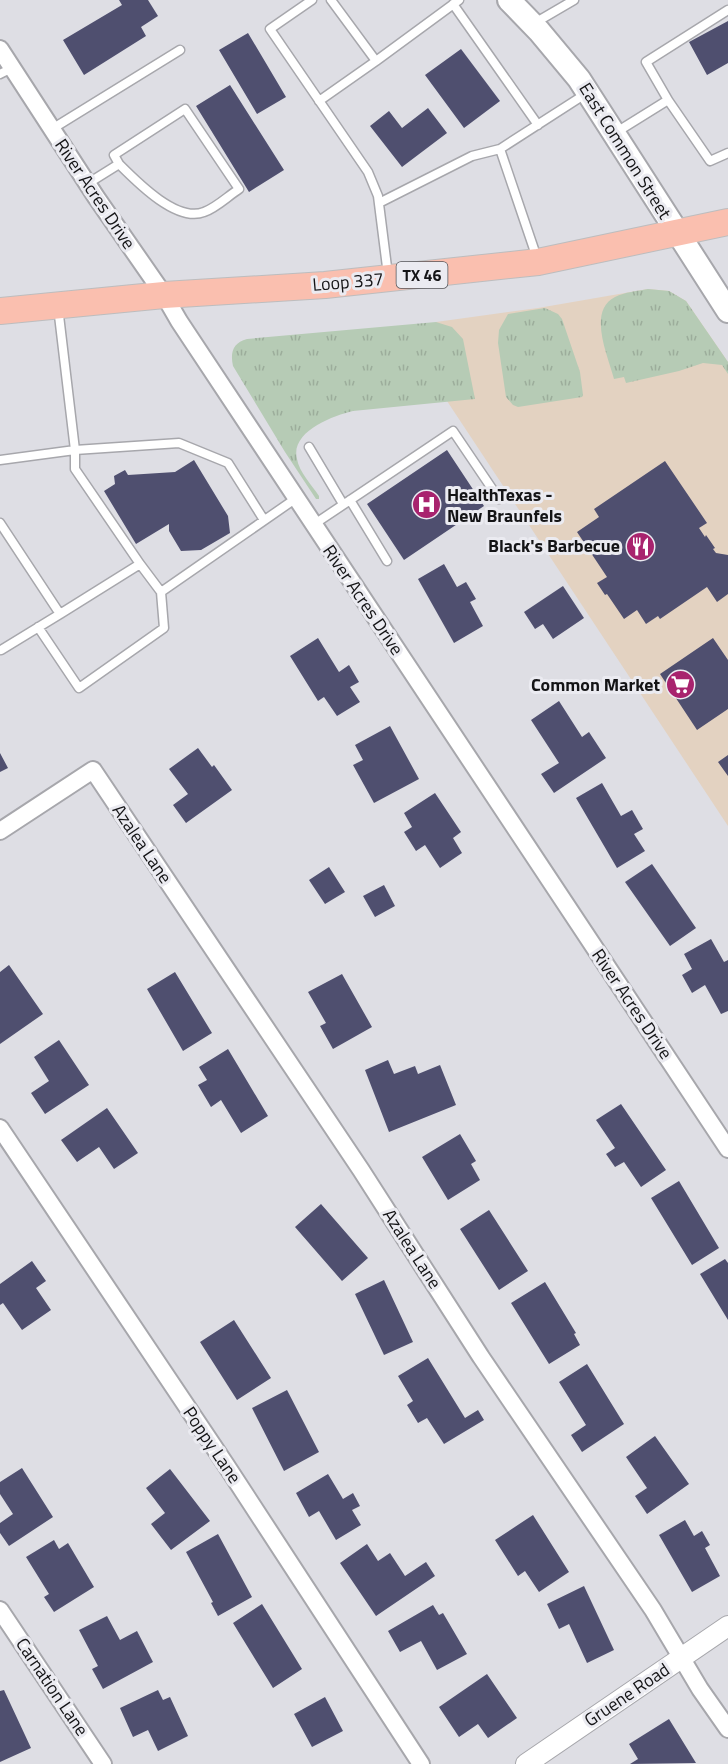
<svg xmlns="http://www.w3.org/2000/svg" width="728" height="1764" font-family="'Titillium Web',sans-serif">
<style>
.commercial{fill:#e3d2c1}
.grass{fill:url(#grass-tufts)}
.building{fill:#4f4f6f}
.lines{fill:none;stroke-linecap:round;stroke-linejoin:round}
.service-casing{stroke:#a7a7ac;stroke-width:11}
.minor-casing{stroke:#a7a7ac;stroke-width:20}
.tertiary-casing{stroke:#a7a7ac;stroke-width:22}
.secondary-casing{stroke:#a7a7ac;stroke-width:26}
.primary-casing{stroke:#bdbdbe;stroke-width:28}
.service{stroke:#fff;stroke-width:8}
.minor{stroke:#fff;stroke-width:16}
.tertiary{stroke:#fff;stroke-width:20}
.secondary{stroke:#fff;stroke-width:22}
.primary{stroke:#fabfaf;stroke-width:26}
.labels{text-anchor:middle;stroke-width:6;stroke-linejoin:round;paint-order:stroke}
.shield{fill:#ebebf1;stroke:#545458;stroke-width:1.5}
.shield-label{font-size:16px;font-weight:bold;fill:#141416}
.street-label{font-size:18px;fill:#141416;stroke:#ebebf1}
.poi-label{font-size:18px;font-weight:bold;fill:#141416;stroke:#ebebf1;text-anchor:end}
</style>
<defs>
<pattern id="grass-tufts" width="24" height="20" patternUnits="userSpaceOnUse" patternTransform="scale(1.5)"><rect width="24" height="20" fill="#b6cbb5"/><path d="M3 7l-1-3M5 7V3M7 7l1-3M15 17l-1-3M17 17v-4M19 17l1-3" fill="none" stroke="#9cad9b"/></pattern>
</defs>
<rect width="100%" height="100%" fill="#dedee4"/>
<path class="commercial" d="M648 289 669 291 686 301 728 362V826L447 401 436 322 538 308Z"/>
<path class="grass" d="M648 289 669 291 686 301 728 362V374L722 365 703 363 679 371 626 383 624 377 614 379C608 356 587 311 615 297 625 292 637 291 648 289Z
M545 308 558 314 562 319 580 372 583 395 582 397 518 407 513 405 506 397 498 343 499 330 508 314Z
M436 322 452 327 463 339 475 399 353 411C332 416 290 432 297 459 299 472 312 485 319 496V499H316L285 452 233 366C230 352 233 343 247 339Z"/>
<path class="building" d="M119 0H148L158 16 141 27 146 36 84 75 63 40 122 5Z
M728 21V63L707 75 689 42Z
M248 33 286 97 257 114 219 50Z
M461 49 500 101 464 128 425 75Z
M230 85 284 170 249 192 196 106Z
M428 108 447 133 402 167 370 126 389 111 402 128Z
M447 450 484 506 404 560 367 504Z
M194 460 228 516 230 533 201 550 181 551 169 531V524L136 544 104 491 115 484 114 476 125 470 128 475 175 472Z
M665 461 707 523 699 528 705 537 706 535 715 548 713 549 716 553 728 555V594L717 602 707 587 660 619 658 616 646 624 637 610 624 619 607 594 605 595 597 583 607 577 577 532 599 517 594 509Z
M444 564 457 587 466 582 476 599 470 602 483 626 454 643 418 579Z
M563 586 584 618 553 639 543 624 535 629 524 612Z
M318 638 339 672 349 665 359 682 350 687 360 702 337 716 324 697 318 701 290 656Z
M713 638 728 660V709L697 730 660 674Z
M559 701 582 737 589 732 606 758 554 793 541 774 559 763 531 720Z
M390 726 419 779 374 803 353 765 363 760 355 745Z
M198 748 212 767 214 765 232 790 186 823 173 805 188 794 169 769Z
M0 753 8 768 0 772Z
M728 755V776L718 762Z
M602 783 621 816 632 810 643 829 634 834 645 851 617 868 576 798Z
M435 793 461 832 453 838 462 853 440 868 425 845 416 851 404 832 412 827 404 813Z
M652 864 696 928 670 946 625 882Z
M329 867 345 892 325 904 309 880Z
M384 885 395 906 375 917 363 896Z
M711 939 724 962 728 960V1011L721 1014 705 985 692 993 682 975 692 969 684 954Z
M9 965 43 1014 0 1044V972Z
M175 972 212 1033 183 1051 147 989Z
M342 974 372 1027 333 1049 320 1026 326 1023 308 992Z
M59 1040 89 1085 45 1114 31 1093 49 1081 34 1057Z
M228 1049 268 1116 241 1133 221 1100 211 1107 198 1085 207 1080 199 1067Z
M388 1060 394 1074 415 1066 418 1074 440 1065 456 1105 389 1132 365 1070Z
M621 1104 666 1170 641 1187 624 1162 615 1167 606 1154 615 1148 596 1120Z
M107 1108 138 1153 114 1169 99 1147 77 1162 61 1140Z
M460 1134 476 1161 471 1164 480 1180 448 1200 422 1157Z
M679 1181 719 1248 692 1265 651 1198Z
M321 1204 368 1258 342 1281 295 1227Z
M489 1210 528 1271 499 1290 460 1229Z
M725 1259 728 1263V1320L700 1274Z
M32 1261 46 1281 36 1288 51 1310 22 1330 3 1303 0 1305V1284Z
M384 1280 413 1342 384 1355 355 1294Z
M545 1282 576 1333 574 1334 580 1345 549 1364 511 1303Z
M234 1320 271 1378 237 1400 200 1342Z
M428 1358 465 1418 478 1410 484 1420 444 1444 427 1418 418 1423 407 1405 413 1401 398 1376Z
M587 1364 624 1424 582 1452 571 1435 586 1425 559 1382Z
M287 1390 319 1452 284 1471 252 1408Z
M655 1436 689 1484 647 1514 635 1496 647 1488 626 1457Z
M22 1468 53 1517 9 1546 0 1533V1523L13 1514 0 1494V1482Z
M170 1469 210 1521 171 1550 151 1524 165 1513 146 1488Z
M328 1474 343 1499 353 1493 360 1506 352 1510 361 1525 336 1540 319 1511 309 1517 296 1493Z
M533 1515 569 1572 539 1592 525 1571 518 1576 495 1540Z
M685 1520 694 1536 702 1531 710 1545 705 1548 720 1576 692 1592 659 1535Z
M218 1534 252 1597 218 1616 211 1603 213 1602 186 1552Z
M54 1540 59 1549 68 1543 94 1587 54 1612 44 1597 49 1594 26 1557Z
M367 1544 378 1561 390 1553 405 1576 426 1562 435 1576 376 1616 340 1563Z
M584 1586 614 1650 587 1663 569 1624 559 1629 547 1604Z
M262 1604 302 1669 273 1688 233 1623Z
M433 1605 439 1615 443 1613 467 1654 437 1670 421 1641 400 1652 388 1631Z
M107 1616 120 1640 137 1631 153 1662 103 1689 92 1669 98 1666 79 1630Z
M487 1674 517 1718 488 1738 478 1724 459 1737 439 1707Z
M4 1690 31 1748 0 1762V1691Z
M158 1690 163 1700 170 1697 188 1736 158 1751 148 1730 133 1737 120 1708Z
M325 1697 343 1731 312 1747 294 1714Z
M669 1719 696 1763 630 1764 638 1759 629 1744Z"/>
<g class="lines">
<defs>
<path id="service" d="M312 0 270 29 368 172 378 196 388 275
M331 0 376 61 459 0
M453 4 538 125
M533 24 574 0
M0 74 12 68
M668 100 710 161 728 153
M319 101 376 61
M52 129 180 50
M615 133 668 100 646 62 728 10
M87 184 119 164C137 182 177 223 204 212 216 208 228 196 239 189L185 109 114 155 119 164
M379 203 472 156 500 149
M537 258 500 149 587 93
M58 307 75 450V469L140 564
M309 447 343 504
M0 460 75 450 179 443 228 463 264 520
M350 500 387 561
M0 523 60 614 140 564 161 592 295 499
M313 525 453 431 499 499
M38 627 79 688 164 628 161 592
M1 650 60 614"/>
<path id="minor" d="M0 49 96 197 164 295 179 321 728 1149
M0 831 93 770 361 1170 481 1357 653 1610 700 1689 728 1729
M0 1128 226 1465 421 1764
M0 1610 103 1764"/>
<path id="tertiary" d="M526 1764 728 1626"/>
<path id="secondary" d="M509 0 539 31 579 79 728 311"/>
<path id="primary" d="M0 311 164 295 325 285 538 262 728 222"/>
</defs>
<use href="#service" class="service-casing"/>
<use href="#minor" class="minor-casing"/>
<use href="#tertiary" class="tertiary-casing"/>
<use href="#secondary" class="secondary-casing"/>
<use href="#primary" class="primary-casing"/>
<use href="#service" class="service"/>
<use href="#minor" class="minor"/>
<use href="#tertiary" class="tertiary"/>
<use href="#secondary" class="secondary"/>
<use href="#primary" class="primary"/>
</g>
<defs>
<symbol id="hospital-disc" viewBox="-11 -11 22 22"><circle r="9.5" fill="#a8236e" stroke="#ebebf1"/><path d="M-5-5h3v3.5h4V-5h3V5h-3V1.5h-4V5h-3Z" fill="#fff"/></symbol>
<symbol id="restaurant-disc" viewBox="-11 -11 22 22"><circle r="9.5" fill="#a8236e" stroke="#ebebf1"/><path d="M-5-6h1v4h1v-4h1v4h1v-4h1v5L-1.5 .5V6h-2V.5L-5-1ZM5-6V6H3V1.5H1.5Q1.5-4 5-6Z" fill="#fff"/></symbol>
<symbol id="supermarket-disc" viewBox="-11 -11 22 22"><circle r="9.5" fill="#a8236e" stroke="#ebebf1"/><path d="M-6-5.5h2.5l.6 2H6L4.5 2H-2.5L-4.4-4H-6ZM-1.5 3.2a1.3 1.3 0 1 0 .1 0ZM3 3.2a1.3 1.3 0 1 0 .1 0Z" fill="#fff"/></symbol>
</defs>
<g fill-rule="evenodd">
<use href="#hospital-disc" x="410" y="488" width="33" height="33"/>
<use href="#restaurant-disc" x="624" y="530" width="33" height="33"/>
<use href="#supermarket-disc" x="664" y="668" width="33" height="33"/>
</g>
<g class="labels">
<rect class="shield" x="396.5" y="262" width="51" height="26" rx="4.5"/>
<g class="shield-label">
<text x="422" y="281">TX 46</text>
</g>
<g class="street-label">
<text transform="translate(625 151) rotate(58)" y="6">East Common Street</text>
<text transform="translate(95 194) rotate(56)" y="6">River Acres Drive</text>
<text transform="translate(348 282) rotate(-5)" y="6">Loop 337</text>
<text transform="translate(363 600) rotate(56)" y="6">River Acres Drive</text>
<text transform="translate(142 844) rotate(56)" y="6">Azalea Lane</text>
<text transform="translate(632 1004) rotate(56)" y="6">River Acres Drive</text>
<text transform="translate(412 1249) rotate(57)" y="6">Azalea Lane</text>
<text transform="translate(212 1445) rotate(56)" y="6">Poppy Lane</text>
<text transform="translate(52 1687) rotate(56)" y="6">Carnation Lane</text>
<text transform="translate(627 1695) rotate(-34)" y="6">Gruene Road</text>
</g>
<g class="poi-label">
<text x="447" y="501" text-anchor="start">HealthTexas -<tspan x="447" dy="21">New Braunfels</tspan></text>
<text x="620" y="552">Black's Barbecue</text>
<text x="660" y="691">Common Market</text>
</g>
</g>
</svg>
